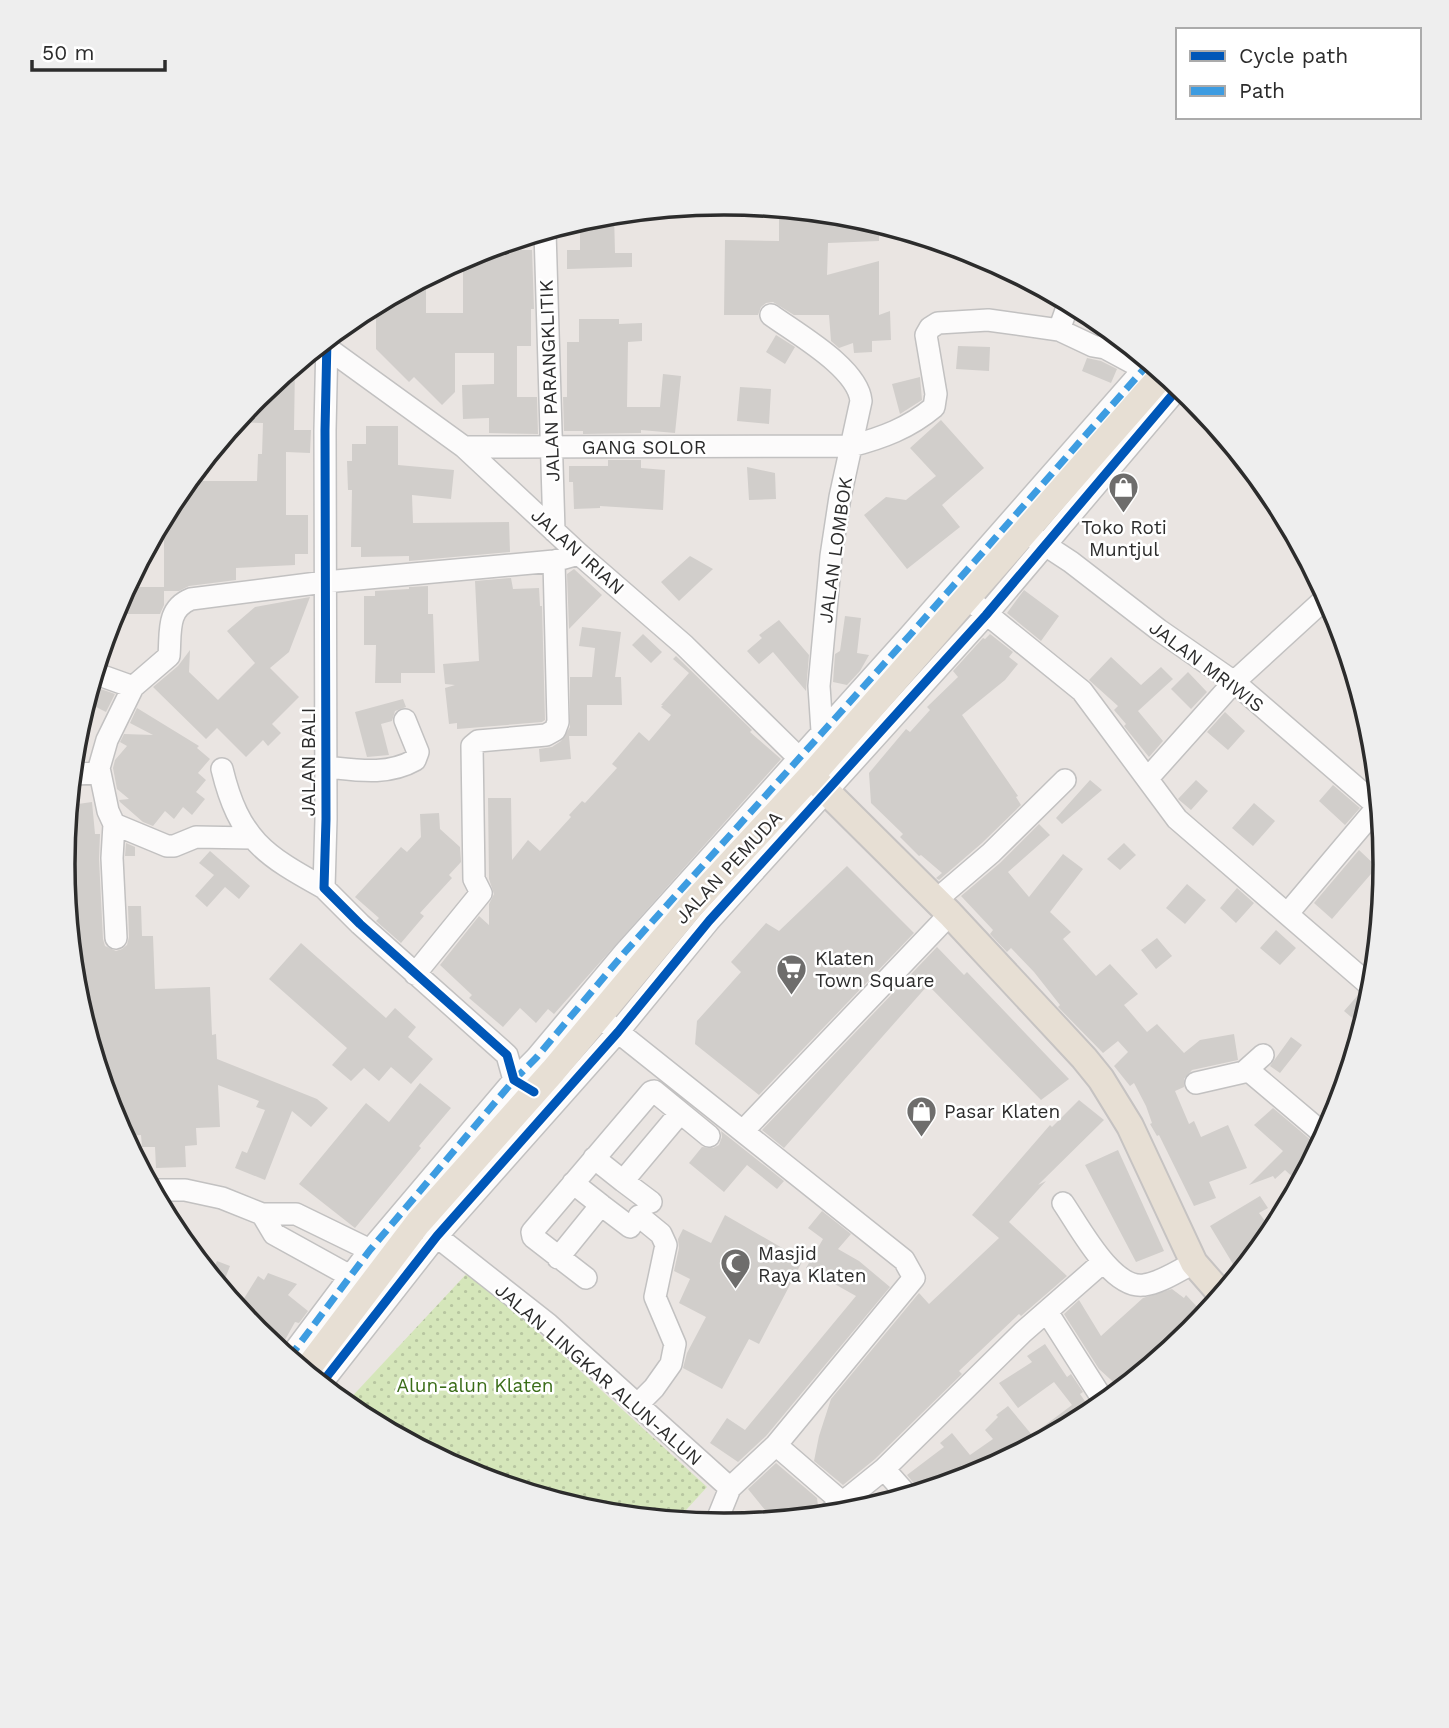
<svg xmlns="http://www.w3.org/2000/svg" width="1449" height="1728" font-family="'Work Sans',sans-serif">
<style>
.park{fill:url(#park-dots)}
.building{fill:#d1cecb}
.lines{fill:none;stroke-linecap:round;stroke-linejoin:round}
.minor-casing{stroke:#c2c1c1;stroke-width:24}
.major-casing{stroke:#c6c3c2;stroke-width:30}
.minor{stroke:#fcfbfb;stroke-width:21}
.major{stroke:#e7dfd4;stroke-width:26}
.quiet{stroke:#3d9ce1;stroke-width:7;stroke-dasharray:14 7;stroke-linecap:butt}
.cycleway-casing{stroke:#fff;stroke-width:13}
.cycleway{stroke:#0057b8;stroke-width:9}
.labels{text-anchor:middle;stroke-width:5;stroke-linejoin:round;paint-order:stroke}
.street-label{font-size:19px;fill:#2c2c2c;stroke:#fff}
.poi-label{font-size:19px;fill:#2c2c2c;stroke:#fff;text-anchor:start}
.park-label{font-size:19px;fill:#3b6d19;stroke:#fff}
.rim{fill:none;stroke:#2c2c2c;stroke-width:3.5}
</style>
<defs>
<pattern id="park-dots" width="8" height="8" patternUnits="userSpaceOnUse" patternTransform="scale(1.75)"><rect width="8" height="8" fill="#d5e6ba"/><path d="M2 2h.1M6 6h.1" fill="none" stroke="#b7c5a0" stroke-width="1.8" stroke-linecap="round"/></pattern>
</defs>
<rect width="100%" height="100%" fill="#eae5e2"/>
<path class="park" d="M470 1270 707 1487 676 1521 595 1513 471 1475 357 1414 345 1404Z"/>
<path class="building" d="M614 213 615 253H632V267L567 269V250H580V220Z
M831 213 854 215 879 223V241L828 243 827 275 879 261V315L890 311 891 340 872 341V352L854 353 853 343 839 348 831 341 829 315H794L773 302 766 303 761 307 758 315H724L725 240 779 241V218H831Z
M480 250H532L534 309H531V346H517V397H537L538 434 489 433V418L463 419 462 385 494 384V353H455V392L442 405 414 377 409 382 376 349V304L426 277V313H463V258Z
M579 319H619V324L642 323V341L628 342 627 407H660L663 374 681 376 675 433 641 430V433L583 434V431H564L563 397H567V342H579Z
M776 335 795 347 785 364 766 352Z
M958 346 990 347 989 371 956 369Z
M1087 358 1101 361 1117 369 1111 383 1082 371Z
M295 365 294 430H311L310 453 286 452V515H308V554H295V565L236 568V580L189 586 179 591H164V528H158L175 496 187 481H257L258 454H262L263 423 236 422 257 396Z
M920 377 922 400 900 414 892 384Z
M740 387 771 389 769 424 737 421Z
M941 420 984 468 942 505 960 527 907 569 864 515 886 497 906 500 936 476 910 448Z
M366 426H398V465L454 470 451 499 412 495 413 523 509 522 510 552 409 561V556L361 557V547H351L352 490H348L347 461H352V444H366Z
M608 460H641V468L665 470 663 510 600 506V508L574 509 573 482H569V466H608Z
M747 467 775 473 776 499 749 500Z
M690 556 713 569 679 601 661 582Z
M574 569 602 595 569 629 567 574Z
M511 578 513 589 539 588 540 606H542L545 720 542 722 457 729V723L449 724 445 688 455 685 445 684 443 664 479 661 475 581Z
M428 586V614H433L435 673H401V683H375L376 645H364V596H375V591L409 589V587Z
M126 587H164V605L160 614H112Z
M1024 590 1059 616 1041 641 1007 613Z
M310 597 289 652 270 668 299 697 272 724 281 733 268 746 263 740 246 757 217 728 206 739 153 687 178 666 190 650 189 672 218 700 255 663 227 631 255 607Z
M845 616 861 618 857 653 869 655 860 671 847 685 833 682 835 654 840 651Z
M779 620 809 655 806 691 773 652 759 664 747 651 762 638 759 635Z
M582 627 621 632 615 677H621L622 705H587V736H569L571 759 540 762 539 749 552 747 561 741 570 727V677H592L595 648 579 646Z
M643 634 662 652 651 663 632 645Z
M990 634 1013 652 1009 657 1018 664 1005 680 962 715 1018 796 1016 797 1021 805 982 843 939 880 936 878 942 873 921 855 919 856 900 837 903 834 871 803 869 773 906 729 910 732 930 710 927 707 958 677 953 671 983 638 985 639Z
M676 656 752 730 750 732 781 759 554 1014 548 1009 536 1023 520 1008 503 1027 469 998 472 995 440 965 479 916 489 925V904L494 894 489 879 488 798H511L512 860 528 840 540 851 571 817 569 815 582 801 585 803 617 768 612 764 639 732 649 741 671 715 661 707 663 705H661L689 673 673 659Z
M1111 657 1141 685 1161 667 1173 679 1138 711 1163 741 1149 757 1124 726 1126 724 1114 710 1118 706 1089 680Z
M1188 672 1207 692 1191 709 1171 689Z
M92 686 115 694 106 712 86 702Z
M403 699 406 707 395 711 392 721 381 724 389 755 367 757 355 712Z
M137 708 199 746 197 748 210 759 198 773 206 780 196 792 205 799 192 815 183 807 174 819 165 811 153 826 143 822 120 802 119 800 129 799 117 789 113 768 115 760 127 746 120 742 124 734 153 735 130 723Z
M1225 712 1245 731 1228 750 1207 732Z
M1090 780 1102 790 1062 824 1056 818Z
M1196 780 1208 791 1191 810 1178 799Z
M1333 785 1360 808 1345 825 1319 801Z
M92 802 95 834H100L99 859 103 939 105 946 116 951 122 949 127 945 129 937 128 906H141L142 936H153L155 989 210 987 212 1035 216 1034 217 1059 317 1099 328 1108 311 1127 292 1111 265 1180 235 1168 242 1151 247 1153 265 1110 256 1107 259 1101 218 1085 220 1127 196 1128 197 1145 185 1146 186 1167 156 1168 155 1147H142L141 1135 124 1136 116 1122 114 1082H103L76 993 65 880 76 879 74 848 64 849 68 816 78 804Z
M1254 803 1275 821 1253 846 1232 828Z
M439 813 440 829 460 847 461 862 449 875 452 878 420 913 424 916 401 943 376 921 379 918 355 897 401 847 407 852 421 837 420 814Z
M1039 824 1050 835 1008 872 1029 897 1063 854 1083 869 1050 912 1071 932 1063 939 1096 976 1110 964 1138 994 1124 1005 1147 1032 1157 1024 1184 1053 1200 1040 1234 1034 1238 1060 1192 1070 1184 1079V1087L1175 1091 1189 1124 1194 1121 1201 1137 1228 1125 1247 1168 1209 1182 1216 1198 1194 1206 1159 1135 1157 1136 1150 1124 1152 1123 1146 1106 1134 1083 1130 1086 1114 1066 1128 1052 1118 1041 1103 1053 1058 1007 1060 1005 1034 972 1011 948 1007 952 990 934 993 930 961 896 1000 863Z
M126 843 135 847V856H125Z
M1124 843 1136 855 1120 870 1107 859Z
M1359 850 1377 867 1332 919 1314 903Z
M210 851 250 886 239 899 225 887 207 907 195 896 214 875 199 863Z
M847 866 914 933 759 1095 695 1044 697 1021 741 972 731 962 766 923 779 931Z
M1187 884 1206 900 1185 924 1166 908Z
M1237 888 1254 903 1236 923 1220 908Z
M1276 930 1296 948 1280 965 1260 948Z
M1157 938 1172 956 1156 969 1141 950Z
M301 943 386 1018 395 1008 416 1027 408 1037 433 1059 411 1084 391 1067 379 1081 364 1068 351 1081 332 1065 347 1048 269 979Z
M937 947 964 975 967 972 1069 1079 1041 1100 928 985 784 1148 762 1130Z
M1359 994 1371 1002 1363 1027 1344 1011Z
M1291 1037 1302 1045 1280 1073 1270 1066Z
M420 1083 451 1108 419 1146 421 1148 355 1228 299 1184 366 1103 389 1122Z
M1079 1100 1104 1120 1038 1185 1046 1181 1009 1222 1067 1276 1021 1316 1019 1314 959 1371 962 1374 875 1459 843 1485 814 1461 819 1436 831 1399 919 1293 929 1304 999 1238 972 1215 1050 1125 1052 1127Z
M1273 1108 1312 1141 1307 1146 1316 1155 1298 1182 1285 1170 1275 1179 1273 1176 1249 1185 1283 1151 1254 1125Z
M721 1131 784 1181 777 1189 747 1165 724 1192 689 1163 702 1147 713 1148 719 1145 722 1137Z
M1118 1150 1164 1251 1136 1262 1085 1165Z
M1260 1196 1268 1208 1259 1213 1274 1233 1239 1274 1210 1226Z
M822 1211 851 1234 838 1249 859 1261 890 1287 766 1436 738 1462 710 1443 727 1418 745 1430 856 1296 806 1268 823 1239 808 1228Z
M725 1215 803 1260 759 1344 749 1339 722 1389 683 1368 687 1353 706 1317 679 1303 690 1279 674 1271 679 1248 678 1239 683 1229 711 1243Z
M217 1261 230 1266 221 1289 211 1276Z
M268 1273 297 1284 288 1295 308 1311 299 1323 295 1322 285 1340 281 1338 274 1346 256 1331 238 1308 258 1276 264 1280Z
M1172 1289 1184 1298 1186 1295 1201 1311 1191 1321 1197 1326 1122 1390 1099 1369 1064 1314 1079 1300 1101 1336 1143 1298Z
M1045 1344 1067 1377 1071 1374 1083 1392 1080 1394 1093 1413 977 1475 921 1492 907 1475 944 1447 940 1443 952 1433 970 1455 993 1439 985 1430 998 1417 996 1415 1008 1406 1032 1435 1072 1405 1054 1382 1018 1408 999 1383 1032 1362 1027 1356Z
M776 1463 817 1498 818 1506 814 1517 774 1521 748 1489Z
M886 1491 894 1500 865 1509Z"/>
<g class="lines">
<defs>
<path id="minor" d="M545 231 554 531
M771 315C797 334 858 368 861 401L840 497 831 556 819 686 822 731
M1059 330 1069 302
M327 339 325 430 326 819 324 888 360 924 507 1055 514 1080 523 1086
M326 347 464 447 579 554 684 645 799 758 805 767
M464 447 851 446C882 438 909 428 934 407L936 394 926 335 930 328 938 323 988 320 1059 330 1093 346 1105 348 1144 369 1154 378
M1036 539 1071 562 1159 630 1234 682 1381 809
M977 606 1082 691 1177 819 1374 989
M94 673 133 687
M326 767C356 770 387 776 415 760L418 752 405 720
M222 769C239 839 264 855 324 888
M72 774 100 773
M1148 778 1234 682 1328 596
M114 824 167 846H174L196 837 251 838
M936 900 991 853 1065 780
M1288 913 1380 804
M116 938 112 858 114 824 108 811 99 768 107 740 133 687 169 656C171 633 166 609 191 599L325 582 554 561 579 554
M415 974 481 893 474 879 472 746 478 741 546 735 555 730 558 722 554 561
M608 1024 904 1260 914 1278 776 1445 730 1488 715 1525
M1248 1070 1326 1136
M1196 1083 1244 1072 1263 1055
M743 1131 950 914
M594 1158 623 1181 680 1113
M623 1181 651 1202
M152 1190H185L222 1198 262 1214H296L370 1250
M1063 1203C1079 1226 1112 1290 1144 1285 1161 1283 1179 1270 1194 1263
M601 1205 630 1227
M262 1214 274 1234 350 1276
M426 1228 548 1324 730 1488
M558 1258 601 1205 573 1183
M586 1278 533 1237 532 1232 651 1092 654 1091 709 1136
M1047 1312 1105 1403
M289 1358 370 1250 514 1080 536 1058 625 952 910 635 1150 362
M321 1384 437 1236 618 1032 709 921 986 615 1180 386
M637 1405 654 1388 671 1364 675 1344 655 1297 666 1245 661 1234 639 1216
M776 1445 843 1503
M884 1469 908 1496
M827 1515 884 1469 1023 1332 1103 1262"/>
<path id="major" d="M811 776 950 914 1084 1058 1101 1079 1130 1126 1194 1263 1222 1295
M305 1372 418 1223 553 1071 691 906 811 776 1164 373"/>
</defs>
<use href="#minor" class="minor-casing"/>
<use href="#major" class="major-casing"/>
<use href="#minor" class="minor"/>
<use href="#major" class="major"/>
<path class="quiet" d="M289 1358 370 1250 514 1080 536 1058 625 952 910 635 1150 362"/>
<defs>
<path id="cycleway" d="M327 339 325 430 326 819 324 888 360 924 507 1055 514 1080 534 1092
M321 1384 437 1236 618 1032 709 921 986 615 1180 386"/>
</defs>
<use href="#cycleway" class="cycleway-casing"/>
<use href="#cycleway" class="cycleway"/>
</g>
<defs>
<symbol id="shop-pin" viewBox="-11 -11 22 30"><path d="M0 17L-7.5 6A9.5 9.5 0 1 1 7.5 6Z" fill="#6e6d6c" stroke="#fff"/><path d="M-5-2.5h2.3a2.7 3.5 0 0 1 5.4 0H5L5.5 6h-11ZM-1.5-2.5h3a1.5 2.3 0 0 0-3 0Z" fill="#fff"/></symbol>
<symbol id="supermarket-pin" viewBox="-11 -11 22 30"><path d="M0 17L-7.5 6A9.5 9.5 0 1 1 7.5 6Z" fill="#6e6d6c" stroke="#fff"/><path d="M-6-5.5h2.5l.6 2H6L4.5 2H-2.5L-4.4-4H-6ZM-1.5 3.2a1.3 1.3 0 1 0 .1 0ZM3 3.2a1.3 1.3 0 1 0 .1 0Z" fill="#fff"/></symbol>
<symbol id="mosque-pin" viewBox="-11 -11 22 30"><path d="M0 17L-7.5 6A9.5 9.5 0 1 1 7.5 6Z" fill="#6e6d6c" stroke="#fff"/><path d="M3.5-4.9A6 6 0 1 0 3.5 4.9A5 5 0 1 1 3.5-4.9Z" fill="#fff"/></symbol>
</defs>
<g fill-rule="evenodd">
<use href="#shop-pin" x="1106" y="470" width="35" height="47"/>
<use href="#supermarket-pin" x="774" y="952" width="35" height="47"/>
<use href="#shop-pin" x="904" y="1094" width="35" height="47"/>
<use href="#mosque-pin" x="718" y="1246" width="35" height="47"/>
</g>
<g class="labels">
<g class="street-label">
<text transform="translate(549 381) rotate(-92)" y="7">JALAN PARANGKLITIK</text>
<text x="644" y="454">GANG SOLOR</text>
<text transform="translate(835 550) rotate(-82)" y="7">JALAN LOMBOK</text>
<text transform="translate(578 551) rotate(42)" y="7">JALAN IRIAN</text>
<text transform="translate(1207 666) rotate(37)" y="7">JALAN MRIWIS</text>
<text transform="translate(308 762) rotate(-90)" y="7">JALAN BALI</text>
<text transform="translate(728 867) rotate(-47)" y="7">JALAN PEMUDA</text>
<text transform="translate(599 1374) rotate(41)" y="7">JALAN LINGKAR ALUN-ALUN</text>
</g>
<g class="poi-label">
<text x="1124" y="534" text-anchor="middle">Toko Roti<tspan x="1124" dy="22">Muntjul</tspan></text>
<text x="815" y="965">Klaten<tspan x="815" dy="22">Town Square</tspan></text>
<text x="944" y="1118">Pasar Klaten</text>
<text x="758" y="1260">Masjid<tspan x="758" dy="22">Raya Klaten</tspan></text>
</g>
<g class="park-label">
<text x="475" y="1392">Alun-alun Klaten</text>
</g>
</g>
<path d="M0 0H1449V1728H0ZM75 864a649 649 0 1 1 1298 0a649 649 0 1 1-1298 0Z" fill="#eee" fill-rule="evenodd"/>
<path class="rim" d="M75 864a649 649 0 1 1 1298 0a649 649 0 1 1-1298 0Z"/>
<rect x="1176" y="28" width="245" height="91" fill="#ffffff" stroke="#ababab" stroke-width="2"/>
<rect x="1190" y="51" width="35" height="10" fill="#0057b8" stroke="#ababab" stroke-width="2"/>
<text x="1239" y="63" font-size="21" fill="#2c2c2c">Cycle path</text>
<rect x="1190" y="86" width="35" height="10" fill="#3d9ce1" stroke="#ababab" stroke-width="2"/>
<text x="1239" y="98" font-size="21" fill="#2c2c2c">Path</text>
<path d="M32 60v10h133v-10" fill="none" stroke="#2c2c2c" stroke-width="3.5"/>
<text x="42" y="60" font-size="21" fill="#2c2c2c" stroke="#ffffff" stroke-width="5" paint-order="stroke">50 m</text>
</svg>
